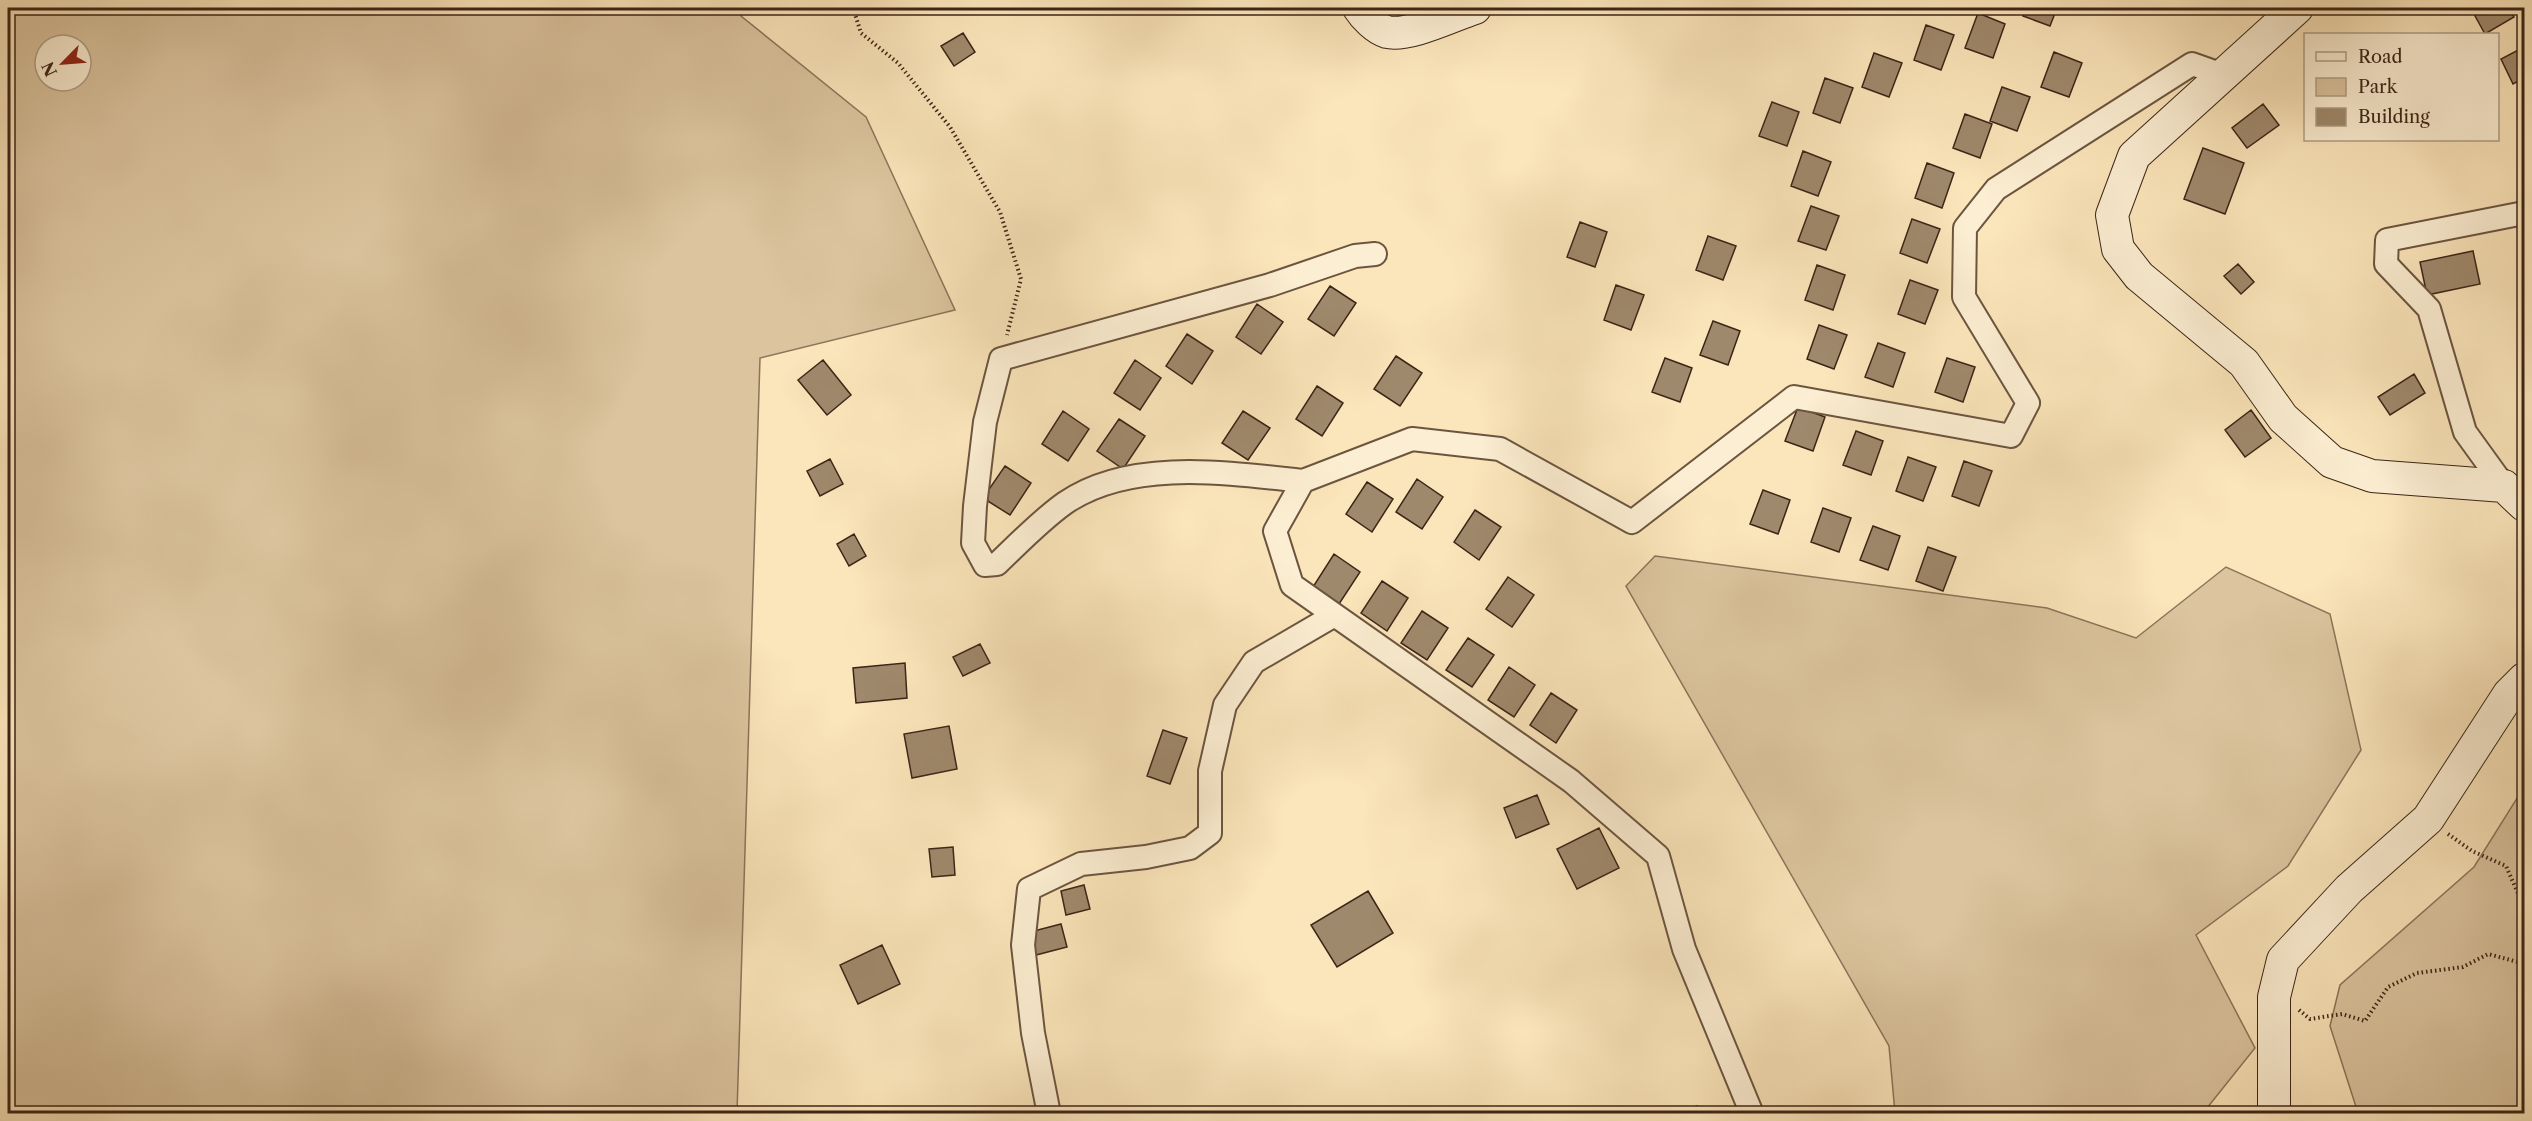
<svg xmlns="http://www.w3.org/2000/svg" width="2532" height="1121" font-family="'Libre Caslon Text',serif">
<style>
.green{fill:#dbc49e;stroke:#8c745a;stroke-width:1.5;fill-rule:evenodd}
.building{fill:#9f896c;stroke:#3c2517;stroke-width:1.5}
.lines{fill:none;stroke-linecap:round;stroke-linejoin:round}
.street-casing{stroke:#6c5540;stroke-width:26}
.secondary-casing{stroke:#3c2517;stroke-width:34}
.path{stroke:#3c2517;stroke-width:4;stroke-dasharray:1.5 3;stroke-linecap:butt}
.street{stroke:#fceed2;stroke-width:22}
.secondary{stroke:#fceed2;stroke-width:32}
</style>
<rect width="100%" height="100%" fill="#fbe5ba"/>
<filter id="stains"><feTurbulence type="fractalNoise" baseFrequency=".00333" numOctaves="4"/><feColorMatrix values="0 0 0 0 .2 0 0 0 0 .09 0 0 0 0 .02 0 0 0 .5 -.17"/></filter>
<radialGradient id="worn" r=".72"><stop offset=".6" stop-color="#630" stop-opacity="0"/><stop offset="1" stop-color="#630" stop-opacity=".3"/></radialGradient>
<path class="green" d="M8 8H745L741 16 866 117 955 310 760 358 737 1113H8ZM45 45H81V81H45Z
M1655 556 2047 608 2136 638 2226 567 2330 614 2361 750 2288 866 2196 935 2255 1048 2203 1113H1895L1889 1046 1626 586Z
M2524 787V1113H2358L2330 1026 2340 985 2474 867Z"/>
<path class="building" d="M2026 8H2057L2050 26 2023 16Z
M2485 8H2508L2514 17 2485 34 2474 14Z
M1978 13 2005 24 1993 58 1965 48Z
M1926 25 1954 35 1941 70 1914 60Z
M963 33 975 52 954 66 941 46Z
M2524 47V78L2513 84 2501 59Z
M2054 52 2082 63 2069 97 2041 87Z
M1874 53 1902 63 1889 97 1862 87Z
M1825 78 1853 88 1840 123 1813 113Z
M2002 87 2030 97 2017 131 1990 121Z
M1772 102 1799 112 1787 146 1759 136Z
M2263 104 2279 125 2247 148 2232 128Z
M1965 114 1992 124 1980 158 1953 148Z
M2203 148 2244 163 2225 214 2184 199Z
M1803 151 1831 162 1818 196 1791 186Z
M1927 163 1954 173 1942 208 1915 198Z
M1811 206 1839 216 1826 250 1798 241Z
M1912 219 1940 229 1927 263 1900 253Z
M1580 222 1607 232 1595 267 1567 257Z
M1708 236 1736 246 1723 280 1696 270Z
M2473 251 2480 284 2427 295 2420 262Z
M2238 264 2254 282 2241 294 2224 276Z
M1817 265 1845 275 1833 310 1805 300Z
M1910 280 1938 290 1925 324 1898 314Z
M1616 285 1644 295 1631 330 1604 320Z
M1330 286 1356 303 1334 336 1308 319Z
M1257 304 1283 322 1261 354 1236 337Z
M1713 321 1740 331 1728 365 1700 355Z
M1819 325 1847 335 1834 369 1807 359Z
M1187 334 1213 351 1192 384 1166 366Z
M1878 343 1905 353 1893 387 1865 377Z
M1396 356 1422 373 1400 406 1374 389Z
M1665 358 1692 368 1680 402 1652 392Z
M1947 358 1975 367 1963 402 1935 392Z
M823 360 851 395 827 415 798 380Z
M1135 360 1161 378 1140 410 1114 393Z
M2414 374 2425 393 2390 415 2378 397Z
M1317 386 1343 403 1322 436 1296 419Z
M1798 407 1825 417 1813 451 1785 441Z
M2251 410 2271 438 2245 457 2225 430Z
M1063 411 1089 429 1068 461 1042 444Z
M1243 411 1270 428 1248 460 1222 443Z
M1119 419 1145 436 1123 469 1097 451Z
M1856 431 1883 441 1871 475 1843 465Z
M1908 457 1936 467 1923 501 1896 491Z
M830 459 843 484 820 496 807 471Z
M1964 461 1992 471 1979 506 1952 496Z
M1005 466 1031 483 1010 515 983 498Z
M1417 479 1443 497 1422 529 1396 512Z
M1367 482 1393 499 1372 532 1346 514Z
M1763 490 1790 500 1778 534 1750 524Z
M1823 508 1851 518 1839 552 1811 542Z
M1475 510 1501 527 1479 560 1454 542Z
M1873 526 1900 536 1888 570 1860 560Z
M854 534 866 556 849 566 837 544Z
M1928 547 1956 557 1943 591 1916 581Z
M1334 554 1360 572 1339 604 1313 587Z
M1508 577 1534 595 1512 627 1486 609Z
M1382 581 1408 598 1387 631 1361 613Z
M1422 611 1448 628 1427 660 1401 643Z
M1468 638 1494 655 1472 687 1446 670Z
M980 644 990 663 963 676 953 657Z
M905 663 907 698 856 703 853 668Z
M1509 667 1535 685 1514 717 1488 700Z
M1551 693 1577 710 1556 743 1530 725Z
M949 726 957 769 912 778 904 734Z
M1163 730 1187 738 1170 784 1147 776Z
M1537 795 1549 824 1516 838 1504 808Z
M1599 828 1619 868 1577 889 1557 849Z
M953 847 955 875 932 877 929 849Z
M1084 885 1090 909 1066 915 1061 891Z
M1368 891 1393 933 1337 967 1311 925Z
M1061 924 1067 947 1036 955 1030 932Z
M882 945 900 984 858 1004 840 965Z
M1697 1106 1699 1114H1674Z"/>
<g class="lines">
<defs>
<path id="street" d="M1303 481C1229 473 1130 458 1065 503 1041 520 1019 543 997 564L985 565 973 543 975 506 985 422 1001 359 1270 285 1355 256 1375 254
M2504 486 2465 432 2429 309 2386 264 2387 240 2524 213
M1049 1114 1033 1033 1023 945 1029 889 1081 864 1146 857 1190 848 1210 833V771L1225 705 1254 662 1333 616
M1752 1114 1684 949 1658 856 1571 781 1292 585 1275 531 1303 481 1412 439 1500 449 1632 522 1794 397 2011 436 2028 403 1964 297 1965 228 1996 189 2192 64 2223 75"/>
<path id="secondary" d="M1359 8C1364 16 1376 29 1387 32 1409 37 1453 15 1475 8
M2297 8 2134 156 2112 215 2118 249 2139 276 2244 363 2283 418 2332 462 2372 476 2504 486 2524 505
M2274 1114V997L2283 960 2349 889 2428 819 2509 694 2524 679"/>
</defs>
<use href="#street" class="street-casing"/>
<use href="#secondary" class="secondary-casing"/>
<path class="path" d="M856 8 854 11 861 33 898 63 950 127 1000 212 1021 279 1007 335
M2448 834 2472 851 2506 866 2524 907
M2524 953 2518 962 2524 971
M2299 1010 2310 1019 2342 1014 2365 1021 2388 987 2417 973 2463 967 2488 954 2518 962"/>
<use href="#street" class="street"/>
<use href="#secondary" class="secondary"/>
</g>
<rect width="2532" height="1121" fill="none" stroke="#fbe5ba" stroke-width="30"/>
<rect x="9" y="9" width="2514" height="1103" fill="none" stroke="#3c2517" stroke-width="3"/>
<rect x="15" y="15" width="2502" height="1091" fill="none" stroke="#3c2517" stroke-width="1.5"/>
<rect x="2304" y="33" width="195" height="108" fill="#fceed2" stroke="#af9e87" stroke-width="1.5"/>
<rect x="2316" y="52" width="30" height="9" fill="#fceed2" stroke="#af9e87" stroke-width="1.5"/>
<text x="2358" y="63" font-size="18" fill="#3c2517">Road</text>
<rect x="2316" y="78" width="30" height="18" fill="#dbc49e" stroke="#af9e87" stroke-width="1.5"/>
<text x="2358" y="93" font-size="18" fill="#3c2517">Park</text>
<rect x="2316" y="108" width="30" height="18" fill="#9f896c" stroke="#af9e87" stroke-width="1.5"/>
<text x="2358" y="123" font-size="18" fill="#3c2517">Building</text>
<g transform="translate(63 63) rotate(245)"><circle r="28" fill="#fceed2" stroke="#af9e87" stroke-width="1.5"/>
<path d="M0-4.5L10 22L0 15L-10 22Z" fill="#8f2418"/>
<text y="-9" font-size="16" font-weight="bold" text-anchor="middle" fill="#3c2517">N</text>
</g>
<rect width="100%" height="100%" filter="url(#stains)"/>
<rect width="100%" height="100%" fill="url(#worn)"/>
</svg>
